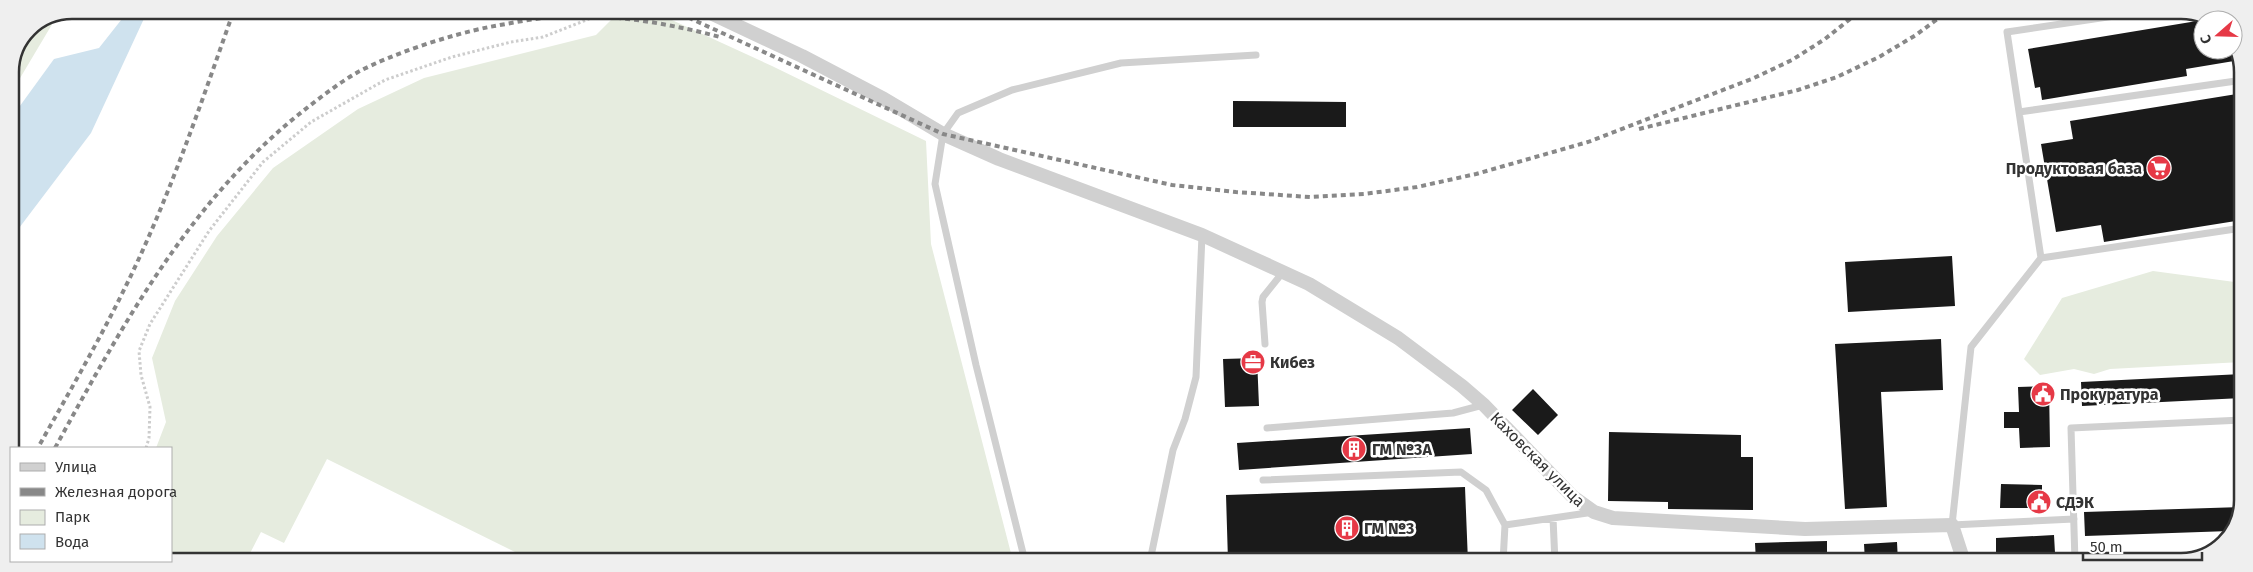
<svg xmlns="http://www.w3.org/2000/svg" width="2253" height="572" font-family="'Fira Sans',sans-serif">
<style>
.green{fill:#e6ecdf}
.water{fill:#cfe2ee}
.building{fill:#1a1a1a}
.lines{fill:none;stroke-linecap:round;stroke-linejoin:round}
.path{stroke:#cdcdcd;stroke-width:3;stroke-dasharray:2.5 2.5;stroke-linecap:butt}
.service{stroke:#d0d0d0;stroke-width:7}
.minor{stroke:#d0d0d0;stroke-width:14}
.rail{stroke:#888;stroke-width:4;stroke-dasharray:5 4;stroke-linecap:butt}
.labels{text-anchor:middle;stroke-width:5;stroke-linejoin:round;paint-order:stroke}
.poi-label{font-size:16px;font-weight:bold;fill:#333;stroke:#fff;text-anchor:start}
.street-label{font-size:16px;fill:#333;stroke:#fff}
.rim{fill:none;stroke:#333;stroke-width:2.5}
</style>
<rect width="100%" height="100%" fill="#fff"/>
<path class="green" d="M621 10H650L772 66 926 141 931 244 1013 561H533L327 459 284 543 261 532 246 561H94H171V448H156L166 422 152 358 175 301 217 236 273 168 358 109 424 78 596 35Z
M57 16 10 95V72L28 28Z
M2153 271 2242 283V362L2110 369 2094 374 2074 369 2040 375 2024 359 2062 298Z"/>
<path class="water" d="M129 10H148L91 133 10 240V125L17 110 54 59 99 48Z"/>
<path class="building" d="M2203 20V50H2235L2240 60 2186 69 2187 76 2042 100 2040 87 2035 88 2028 49Z
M2243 93 2242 220 2104 242 2101 225 2056 232 2041 144 2073 139 2070 121Z
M1233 101 1346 102V127H1233Z
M1952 256 1955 306 1848 312 1845 262Z
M1941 339 1943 390 1881 392 1887 507 1845 509 1835 344Z
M1257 358 1259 406 1225 407 1223 359Z
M2242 374V398L2082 406 2081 382Z
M2049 386 2050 447 2020 448 2019 428H2004V412H2019L2018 387Z
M1533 389 1558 415 1538 435 1512 410Z
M1470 428 1472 454 1239 470 1237 443Z
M1609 432 1741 435V457H1753V510L1668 509V502L1608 501Z
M2001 484 2042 485V508H2000Z
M1465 487 1468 562 1228 561 1226 495Z
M2242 507V512L2230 531 2085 536 2084 512Z
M2054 535 2055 553 1996 556V538Z
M1827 541V560L1756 562 1755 543Z
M1897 542 1898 562H1865L1864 544Z"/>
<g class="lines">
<path class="path" d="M146 448 149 438 150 407 141 375 139 351 150 324 209 231 263 162 311 122 385 80 452 57 511 42 543 37 594 17 602 10"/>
<path class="service" d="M2019 112 2243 80
M2041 258 2007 32 2148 11
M1265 344 1262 302 1263 297 1283 272
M1267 428 1453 413 1483 405
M1263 480 1461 472 1486 490 1505 525 1594 512
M1553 518 1555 562
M2074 519 1952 525 1971 347 2041 258 2242 228
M2075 560 2198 556
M1025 561 976 365 935 184 943 134 958 113 1012 90 1121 63 1256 55
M1150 561 1173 450 1185 419 1196 377 1202 235
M1503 562 1505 525
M2075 562 2071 428 2242 420"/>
<path class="minor" d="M704 10 802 56 884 99 943 134 999 159 1202 235 1309 284 1398 338 1462 386 1484 405 1573 497 1594 512 1613 518 1805 529 1952 525 1964 562"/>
<path class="rail" d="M672 10 943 134 1172 185 1236 192 1310 197 1364 194 1417 187 1476 174 1588 142 1754 78 1792 60 1825 39 1860 11
M1639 129 1798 90 1837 77 1879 57 1916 35 1948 11
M40 444C75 382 111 320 141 254 177 175 205 92 234 10
M55 448C122 326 188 204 298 115 317 100 337 84 358 72 394 53 450 35 489 27 518 22 549 15 579 16 626 16 675 25 720 37"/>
</g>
<defs>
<symbol id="supermarket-disc" viewBox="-11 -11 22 22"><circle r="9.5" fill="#e63946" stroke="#fff"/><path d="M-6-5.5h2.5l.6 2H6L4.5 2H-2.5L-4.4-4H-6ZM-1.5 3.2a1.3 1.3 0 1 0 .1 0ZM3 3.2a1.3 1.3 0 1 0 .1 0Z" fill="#fff"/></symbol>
<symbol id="office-disc" viewBox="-11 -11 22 22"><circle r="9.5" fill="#e63946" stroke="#fff"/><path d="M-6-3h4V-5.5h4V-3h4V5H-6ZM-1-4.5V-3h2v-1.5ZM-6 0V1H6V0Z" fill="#fff"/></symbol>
<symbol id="civic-disc" viewBox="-11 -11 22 22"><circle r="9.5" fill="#e63946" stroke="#fff"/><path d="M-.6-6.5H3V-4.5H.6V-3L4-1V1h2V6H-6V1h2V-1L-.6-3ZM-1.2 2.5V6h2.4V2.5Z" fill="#fff"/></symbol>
<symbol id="building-disc" viewBox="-11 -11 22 22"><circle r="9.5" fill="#e63946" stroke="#fff"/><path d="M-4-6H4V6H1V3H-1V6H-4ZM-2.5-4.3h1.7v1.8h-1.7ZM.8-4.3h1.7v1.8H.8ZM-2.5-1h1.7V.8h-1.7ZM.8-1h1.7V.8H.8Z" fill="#fff"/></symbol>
</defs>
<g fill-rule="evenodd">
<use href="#supermarket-disc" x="2145" y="154" width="28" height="28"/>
<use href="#office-disc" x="1239" y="348" width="28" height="28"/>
<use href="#civic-disc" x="2029" y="380" width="28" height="28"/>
<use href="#building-disc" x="1340" y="435" width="28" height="28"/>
<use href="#civic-disc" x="2025" y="488" width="28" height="28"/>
<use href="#building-disc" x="1333" y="514" width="28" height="28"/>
</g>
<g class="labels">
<g class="poi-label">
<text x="2142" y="174" text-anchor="end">Продуктовая база</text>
<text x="1270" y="368">Кибез</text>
<text x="2060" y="400">Прокуратура</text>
<text x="1372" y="455">ГМ №3А</text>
<text x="2056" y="508">СДЭК</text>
<text x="1364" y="534">ГМ №3</text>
</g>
<g class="street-label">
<text transform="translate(1538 459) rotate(45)" y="6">Каховская улица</text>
</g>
</g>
<path d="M0 0H2253V572H0ZM72 19H2181A53 53 0 0 1 2234 72V500A53 53 0 0 1 2181 553H72A53 53 0 0 1 19 500V72A53 53 0 0 1 72 19Z" fill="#efefef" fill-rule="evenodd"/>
<path class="rim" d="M72 19H2181A53 53 0 0 1 2234 72V500A53 53 0 0 1 2181 553H72A53 53 0 0 1 19 500V72A53 53 0 0 1 72 19Z"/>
<rect x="10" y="447" width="162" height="115" fill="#ffffff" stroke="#adadad"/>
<rect x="20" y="463" width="25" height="8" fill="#d0d0d0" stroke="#adadad"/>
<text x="55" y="472" font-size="15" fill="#333333">Улица</text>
<rect x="20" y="488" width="25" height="8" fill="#888888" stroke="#adadad"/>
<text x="55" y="497" font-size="15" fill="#333333">Железная дорога</text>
<rect x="20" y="510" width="25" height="15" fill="#e6ecdf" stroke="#adadad"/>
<text x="55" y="522" font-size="15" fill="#333333">Парк</text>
<rect x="20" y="534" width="25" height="15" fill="#cfe2ee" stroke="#adadad"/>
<text x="55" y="547" font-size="15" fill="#333333">Вода</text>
<g transform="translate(2218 35) rotate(250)"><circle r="24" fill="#ffffff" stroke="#adadad"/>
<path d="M0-4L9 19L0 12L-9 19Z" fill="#e63946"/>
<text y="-8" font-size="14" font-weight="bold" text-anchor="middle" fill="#333333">С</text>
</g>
<path d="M2083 552v8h119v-8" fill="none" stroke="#333333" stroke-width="2.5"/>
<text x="2090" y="552" font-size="15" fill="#333333" stroke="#ffffff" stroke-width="4" paint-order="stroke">50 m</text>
</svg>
